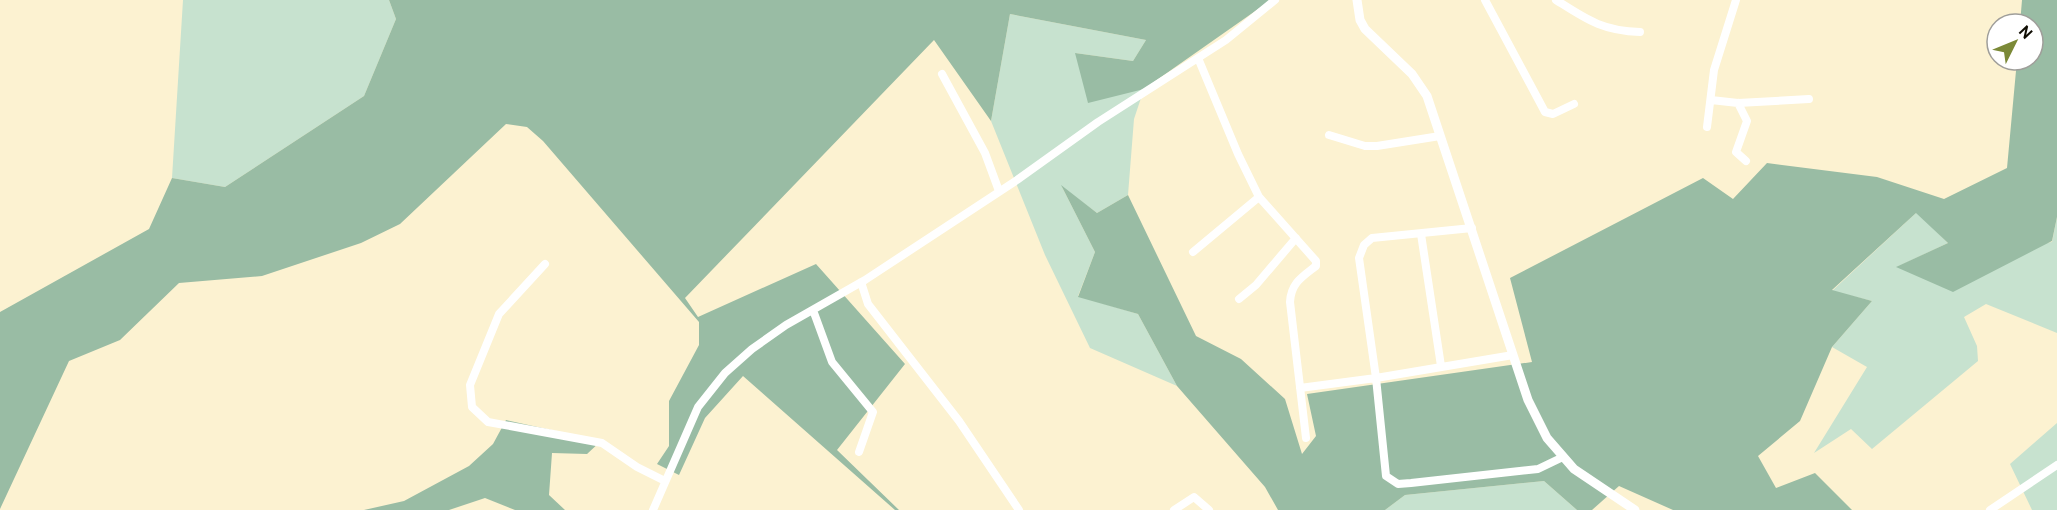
<svg xmlns="http://www.w3.org/2000/svg" width="2057" height="510" font-family="Overpass,sans-serif">
<style>
.green{fill:#c7e2cf}
.forest{fill:#99bca4}
.lines{fill:none;stroke-linecap:round;stroke-linejoin:round}
.minor{stroke:#fff;stroke-width:8}
.tertiary{stroke:#fff;stroke-width:9}
</style>
<rect width="100%" height="100%" fill="#fcf2d1"/>
<path class="green" d="M183 0H389L396 19 364 96 225 187 172 178Z
M1010 14 1146 40 1133 61 1075 53 1144 89 1134 119 1128 195 1097 213 1062 187 1095 252 1078 296 1138 314 1177 386 1090 348 1045 255 991 121Z
M1917 212 1948 243 1897 267 2052 242 2057 217V333L1986 304 1964 317 1977 346 1978 361 1872 449 1851 429 1814 453 1867 367 1832 347 1872 301 1832 291Z
M2057 423V510H2032L2010 464Z
M1544 481 1577 510H1385L1405 495Z"/>
<path class="forest" d="M389 0H1271L1144 89 1088 103 1075 53 1133 61 1146 40 1010 14 991 121 934 40 685 298 698 317 816 264 905 364 837 450 899 510H895L743 376 705 418 679 475 657 464 669 446V401L699 345V322L543 141 527 127 506 124 400 224 361 243 262 276 179 283 120 340 69 361 0 509V312L149 229 172 178 225 187 364 96 396 19Z
M2022 0H2057V217L2052 241 1953 292 1896 267 1948 243 1916 213 1832 290 1872 301 1832 347 1800 421 1758 456 1776 488 1815 473 1852 510H1673L1619 486 1592 510H1577L1544 481 1405 495 1385 510H1278L1265 487 1177 386 1138 314 1078 297 1095 252 1061 185 1097 213 1128 195 1196 336 1241 359 1285 399 1302 454 1316 436 1307 394 1532 362 1510 278 1703 178 1733 199 1767 163 1877 177 1944 199 2007 168 2017 60H2033V24H2020Z
M506 420 601 441 587 454 552 453 549 495 565 510H515L485 498 449 510H364L404 501 469 466 493 444Z"/>
<g class="lines">
<path class="minor" d="M1485 0 1545 112 1553 114 1574 104
M1556 0C1586 19 1602 31 1640 32
M1198 58 1238 154 1259 197 1316 261V266C1302 277 1291 283 1290 302L1306 438
M942 74 985 153 999 191
M1711 100 1738 103 1809 99
M1738 103 1747 121 1736 152 1746 161
M1707 127 1714 70 1736 0
M1329 135 1365 146H1377L1440 136
M1472 228 1372 238 1364 245 1359 258 1376 378 1386 476 1398 484 1411 483 1538 469 1563 457
M1421 234 1441 366
M1193 252 1259 197
M545 264 499 314 470 385 472 407 488 422 602 443 637 467 665 481
M861 282 868 304 959 421 1019 510
M1239 299 1256 285 1296 238
M813 310 832 362 873 412 859 452
M1300 388 1376 378 1513 355
M653 510 698 407 725 373 752 349 786 325 865 280 1017 180 1098 122 1226 40 1275 0
M1174 510 1194 497 1209 510
M1990 510 2057 465"/>
<path class="tertiary" d="M1357 0 1360 20 1365 29 1412 74 1427 96 1528 400 1547 438 1574 469 1635 510"/>
</g>
<g transform="translate(2015 42) rotate(47)"><circle r="28" fill="#ffffff" stroke="#9f9e9a" stroke-width="1.5"/>
<path d="M0-4.5L10 22L0 15L-10 22Z" fill="#7b8937"/>
<text y="-9" font-size="16" font-weight="bold" text-anchor="middle" fill="#100d03">N</text>
</g>
</svg>
